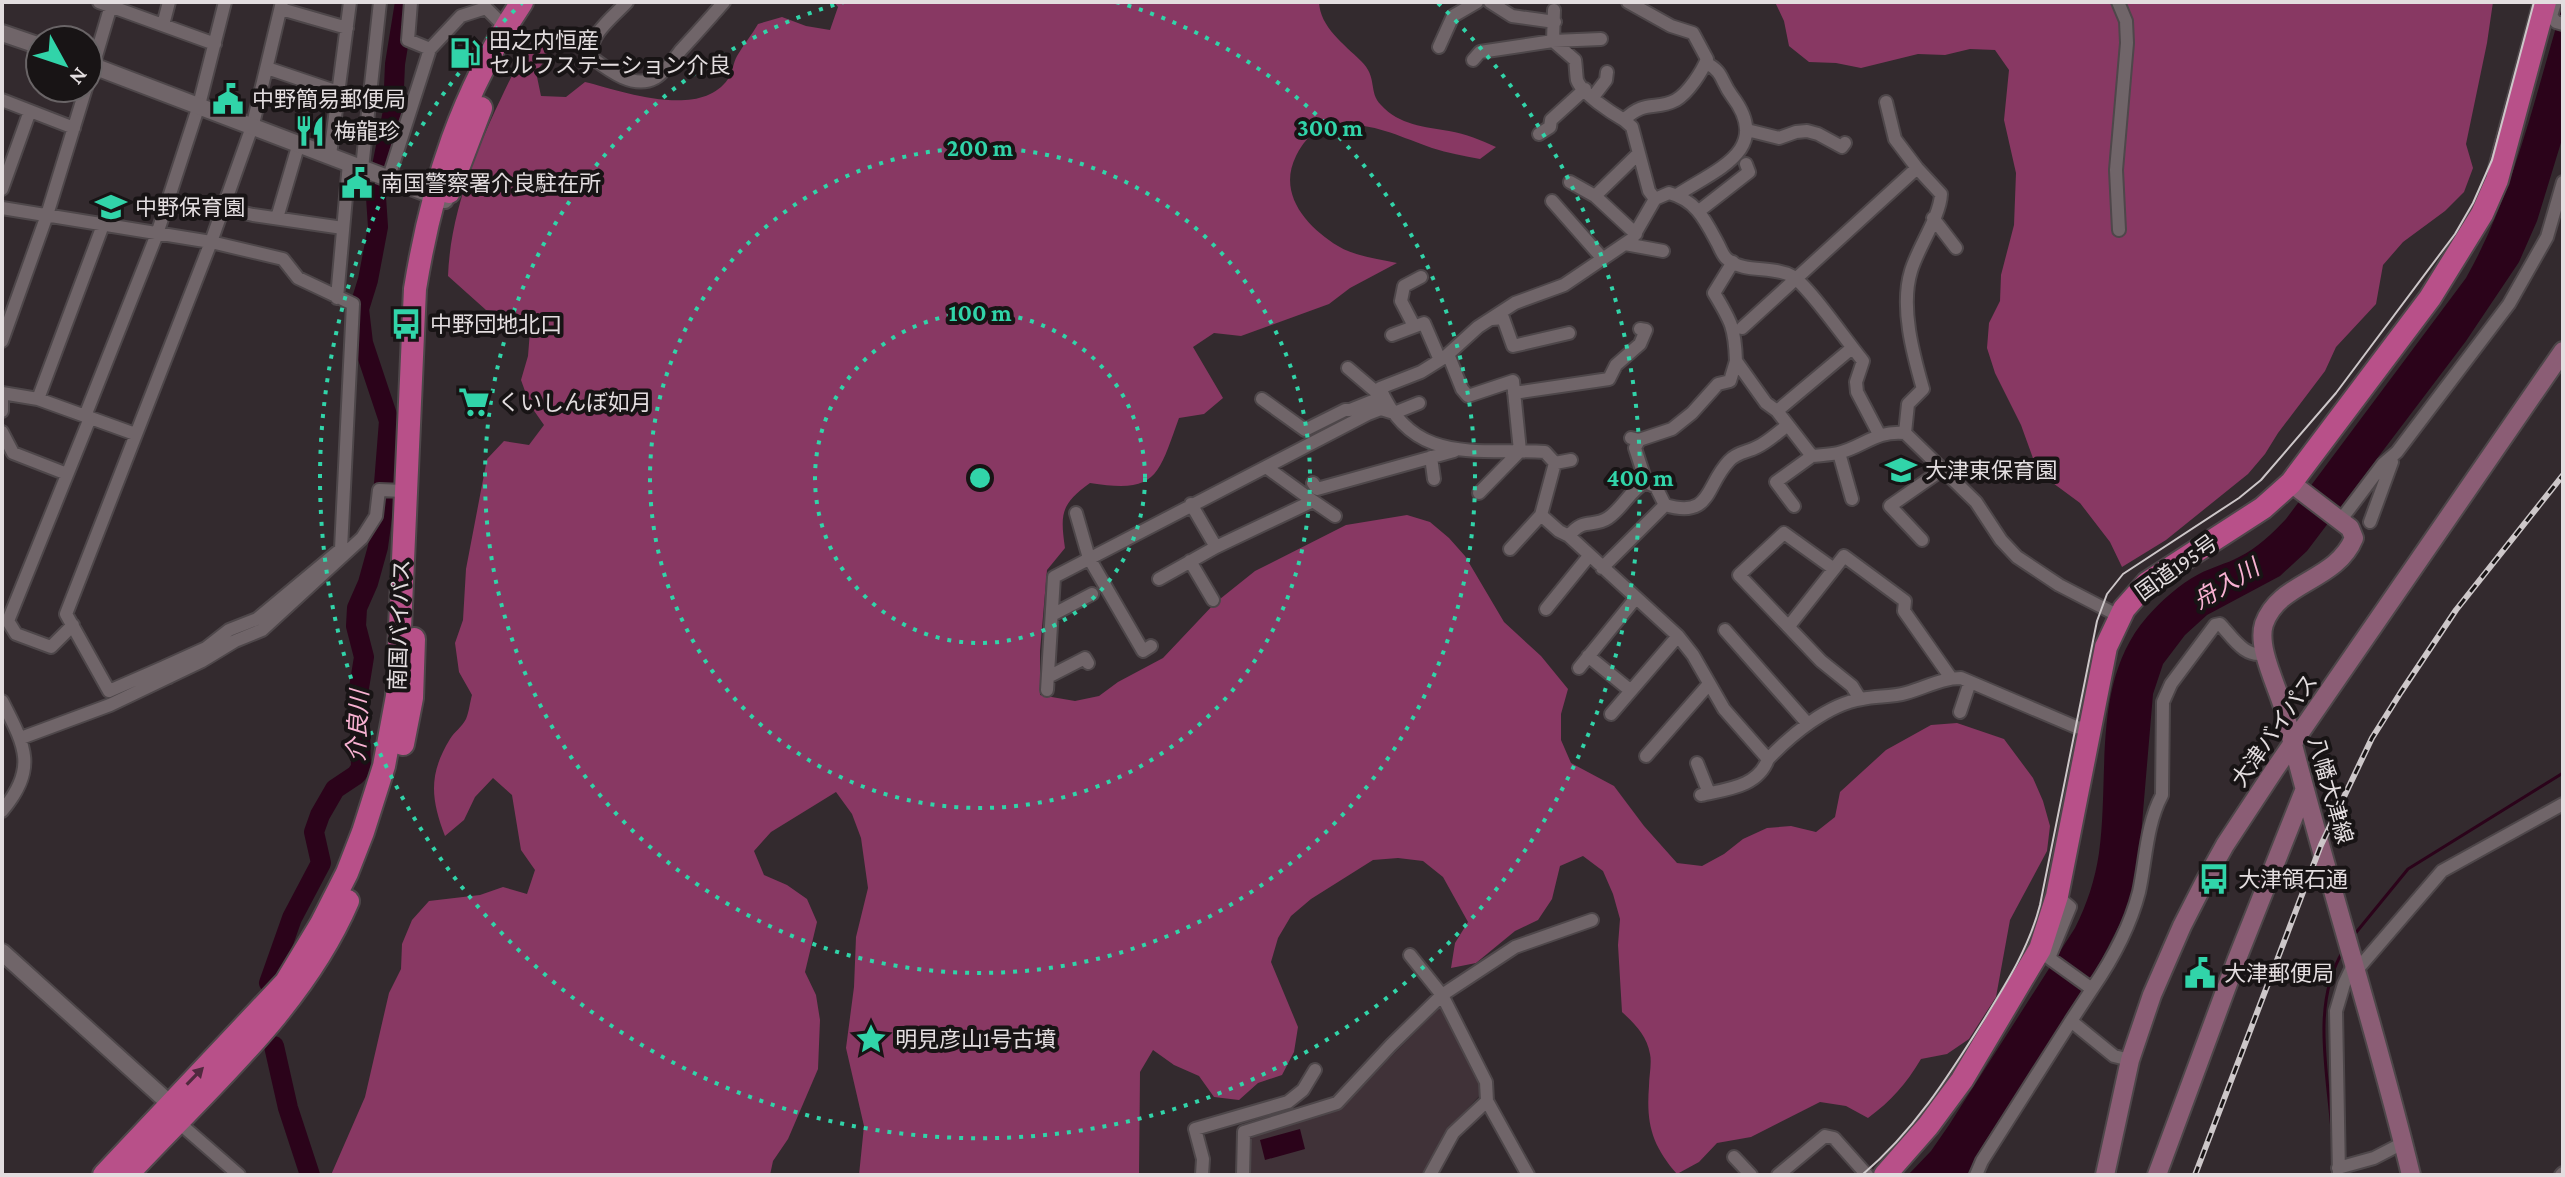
<svg xmlns="http://www.w3.org/2000/svg" width="2565" height="1177" font-family="'Crimson Pro','Noto Sans JP',serif">
<style>
.built{fill:#403238}
.forest{fill:#883863}
.water{fill:#2b031a}
.lines{fill:none;stroke-linecap:round;stroke-linejoin:round}
.stream{stroke:#2b031a;stroke-width:3}
.river{stroke:#2b031a;stroke-width:20}
.minor-casing{stroke:#4e474a;stroke-width:16}
.tertiary-casing{stroke:#4e474a;stroke-width:20}
.secondary-casing{stroke:#4e474a;stroke-width:22}
.trunk-casing{stroke:#4e474a;stroke-width:26}
.minor{stroke:#706569;stroke-width:12}
.tertiary{stroke:#706569;stroke-width:16}
.secondary{stroke:#8b5d75;stroke-width:18}
.trunk{stroke:#b85089;stroke-width:22}
.tram{stroke:#cdc7c9;stroke-width:2}
.rail-casing{stroke:#cdc7c9;stroke-width:6}
.rail{stroke:#181415;stroke-width:3;stroke-dasharray:9;stroke-linecap:butt}
.oneway{fill:#50293e}
.ring{fill:none;stroke:#31d4a9;stroke-width:4;stroke-dasharray:4 8}
.labels{text-anchor:middle;stroke-width:8;stroke-linejoin:round;paint-order:stroke}
.poi-label{font-size:22px;fill:#e3dddf;stroke:#181415;text-anchor:start}
.street-label{font-size:22px;fill:#e3dddf;stroke:#181415}
.water-label{font-size:24px;font-style:italic;fill:#f8b2d2;stroke:#181415}
.centre{fill:#31d4a9;stroke:#181415;stroke-width:4}
.ring-label{font-size:24px;text-anchor:middle;font-weight:bold;fill:#31d4a9;stroke:#181415;stroke-width:8;stroke-linejoin:round;paint-order:stroke}
</style>
<rect width="100%" height="100%" fill="#332a2e"/>
<path class="built" d="M1441 1006 1481 1076V1094L1450 1127 1422 1175H1254L1249 1172 1250 1135 1340 1109Z"/>
<path class="forest" d="M834 2H1319C1320 27 1344 44 1361 61 1378 77 1368 92 1381 105 1399 125 1425 127 1449 131 1466 134 1481 140 1496 147L1480 159C1464 156 1448 153 1432 148 1398 136 1369 120 1331 126 1314 128 1303 142 1296 156 1277 194 1307 227 1338 246 1354 256 1378 259 1397 263L1350 288 1329 304 1241 336 1214 333 1193 347 1223 398 1204 414 1179 418C1158 476 1157 494 1090 483 1061 504 1060 513 1065 548L1047 570 1040 651V695L1075 701 1099 696 1118 682 1163 658 1215 603 1255 571 1346 525 1407 515 1430 522 1449 538 1465 556 1504 622 1541 656 1568 689 1561 714V740L1571 763 1614 786 1644 826 1677 863 1702 866 1724 854 1743 839 1767 828 1791 826 1816 832 1835 817 1840 792 1886 750 1931 725 1957 723 2004 739 2033 778 2043 801 2050 826 2047 851 2010 920 1996 997 1969 1039 1947 1054 1921 1059C1906 1084 1891 1101 1868 1118L1846 1106 1820 1102 1751 1137 1717 1143 1699 1162 1677 1174C1652 1145 1646 1124 1649 1086 1649 1076 1652 1063 1650 1054 1647 1036 1635 1024 1622 1012L1618 945 1620 919 1613 894 1603 871 1583 856 1560 866 1552 899 1538 920 1515 931 1476 963 1451 968 1455 943 1468 922 1443 877 1423 861 1398 858 1373 860 1311 899 1291 916 1278 938 1271 962 1298 1027 1294 1052 1282 1075 1258 1083 1239 1100 1214 1097 1199 1076 1174 1065 1153 1050 1140 1072 1139 1175H859L864 1126 846 1048 854 987 856 937 868 888 861 838 852 814 836 792 771 832 754 851 764 875 787 885 807 899 817 922 805 972 816 995 820 1020 818 1069 788 1139 773 1161 770 1175H331L365 1097 389 993 401 969 402 944 412 920 429 901 480 895 503 887 527 894 535 870 521 850 512 795 493 778 475 797 464 820 445 836C431 799 428 775 450 739 454 732 462 727 466 719 469 712 470 702 472 695L459 672 455 643 463 620 466 569 487 459 504 441 529 445 544 425 530 405 521 380 528 356 530 331 512 313 486 310 448 276C451 196 491 118 526 47L548 40 552 51 536 72 541 96 566 97 585 82C622 91 700 120 728 79 733 72 733 63 737 56 743 45 752 35 758 24L782 17 806 26 830 30 838 7Z
M1775 2H2493L2487 43 2466 144 2473 168 2464 192 2445 211 2403 242 2383 265 2376 304 2336 347 2325 371 2278 433 2265 454 2248 474 2166 540 2122 567 2110 542 2080 503 2038 472 2021 425 1995 373 1987 348 1989 323 2000 301 2001 275 2014 225 2016 173 2004 120 2009 70 1995 50 1970 49 1945 55 1918 54 1861 68 1836 63 1809 62 1789 46 1784 21Z"/>
<path class="water" d="M2563 4V136L2537 221 2519 262 2466 341 2307 551 2280 576 2207 615 2185 635 2163 664 2153 694 2138 871 2128 908 2095 972 1981 1148 1967 1175H1908L1931 1151 1949 1125 2075 928C2087 904 2095 880 2099 853 2110 775 2091 681 2147 617 2162 600 2180 584 2199 574 2212 567 2226 564 2239 557 2257 548 2272 534 2286 519L2466 278C2514 193 2535 96 2563 4Z
M1300 1129 1305 1149 1265 1160 1260 1140Z"/>
<g class="lines">
<path class="stream" d="M2354 935 2408 869 2563 773
M2332 1131C2328 1073 2311 1004 2343 951"/>
<path class="river" d="M384 484 389 421 363 343 359 309 368 280 378 227 376 197 393 111 395 64 405 2
M269 983 292 918 321 863 314 832 320 815 335 789 356 775 361 768 359 688 364 657 356 626 357 608 368 583 378 547 385 495
M274 1046 288 1108 310 1175"/>
<defs>
<path id="minor" d="M99 2 215 44
M411 2 408 40 430 49
M627 2C613 17 588 35 591 57 607 69 633 90 655 78 665 72 674 59 681 50 696 34 710 18 724 2
M1490 2 1512 16 1555 22
M1628 2 1671 26 1693 33 1707 59C1702 72 1688 93 1676 100 1656 111 1645 99 1624 120L1632 127 1649 191 1655 199
M2118 2 2126 21 2127 43 2116 170 2119 230
M2555 3 2551 16 2556 22 2563 24
M281 9 347 28
M1554 10 1553 41 1575 60C1576 66 1576 74 1577 80 1582 94 1612 113 1624 120
M163 25 169 2
M1439 47 1453 16 1477 2
M1473 60 1480 52 1553 41 1601 39
M267 68 338 92
M88 83 112 2
M1593 97 1606 80 1607 72
M2 100 74 128
M1886 102 1895 139 1917 168
M1747 130 1779 138 1796 132 1807 131 1818 134 1842 147 1845 143
M1539 134 1550 127 1551 120 1585 89
M330 155 350 2
M362 168 380 2
M389 177 430 49 461 16 486 8 516 38
M1570 182 1595 196
M2 189 30 111
M1677 195C1717 169 1773 150 1732 96 1720 80 1724 72 1706 63
M1552 201 1603 259
M2 208 211 242 283 259 298 278 353 304 341 549 257 619 229 630 206 648 164 667
M223 208 253 215 343 228
M1699 211 1749 172 1746 164
M277 218 299 143
M1933 218 1956 248
M1636 234 1595 196 1638 154
M1625 244 1663 251
M1733 262 1714 293C1731 321 1735 328 1736 361
M337 298 349 163
M1492 319 1503 318 1513 346 1569 333
M1414 326 1401 301 1404 286 1421 277
M1742 328 1917 168 1941 194C1940 217 1918 247 1911 271 1900 307 1913 354 1923 389L1908 404 1905 433
M1392 335 1424 323 1440 360
M2 341 47 215 86 88
M1448 354 1462 389 1468 396 1513 381 1520 451 1479 493
M1348 368 1375 391
M2 393 38 399 135 434
M1514 393 1609 379 1616 365 1640 344 1646 330 1640 329
M2 399V411
M38 399 103 225
M1262 399 1305 430 1345 410H1350L1375 400 1381 409
M1777 411 1852 348
M85 416 157 234 199 105 225 2
M2 432 13 453 67 474
M1879 434 1857 392 1856 382 1863 361C1847 342 1809 286 1792 276 1772 265 1745 274 1727 259 1723 256 1720 248 1718 244 1705 220 1696 200 1669 193L1655 199 1632 239 1564 285 1515 303 1478 327 1445 357 1421 372 1380 388C1413 466 1477 448 1545 452L1555 463 1541 515 1559 531 1569 536 1678 636 1693 655 1724 709 1768 759C1791 735 1828 704 1862 699 1877 696 1892 697 1906 693 1925 688 1941 678 1961 678L2076 727 2089 729
M1631 438 1639 440 1672 429 1692 413 1718 384 1730 381 1736 361 1766 403 1777 411 1812 456C1820 455 1830 455 1838 453 1864 447 1875 430 1905 433L1976 502 2001 540 2017 557 2059 585 2119 616
M1639 440 1635 448 1646 482
M1839 453 1852 499
M1431 457 1434 479
M1555 463 1571 460
M1313 483 1317 489 1454 451
M1313 501 1335 516
M1191 504 1216 547
M1794 506 1776 482 1812 456
M1076 513 1089 558 1143 651 1151 646
M2340 521 2383 464 2397 452 2509 304 2547 237 2563 182
M2370 522 2392 462
M1569 536C1583 517 1593 528 1608 518 1623 508 1630 490 1646 482L1656 487 1665 505
M1922 540 1890 506 1943 469
M1510 549 1541 515
M1190 561 1213 600
M1602 568 1665 505C1712 519 1705 486 1729 461 1737 452 1748 452 1757 447 1768 442 1778 432 1788 425
M1159 579 1216 547 1313 501 1266 467
M1546 609 1589 556
M1052 615 1092 594
M73 625 51 647 16 634 8 621 90 418
M1789 626 1834 569
M1725 630 1808 724
M1588 656 1631 691
M1579 668 1635 599
M169 677 164 667 109 691 66 614 211 242 253 124 282 2
M1048 677 1085 658 1088 663
M1047 690 1054 577 1368 414 1381 409 1394 413 1419 403
M1860 699 1852 686 1821 661 1739 575 1784 533 1834 569 1844 556 1905 601 1904 611 1951 678
M2 701C25 746 38 768 2 811
M1960 712 1970 682
M1611 714 1678 636
M21 738 110 705 202 661 235 641 262 630 362 538 376 516 379 490 404 491
M1646 756 1709 684
M1697 763 1709 793
M1701 795C1727 789 1758 787 1768 759
M2057 896 2070 907 2049 958 2092 989 2071 1021 2114 1056 2130 1060
M1410 955 1442 995 1486 1082 1487 1101 1528 1175
M2356 971 2442 871 2563 804
M2092 989C2112 960 2130 927 2139 892 2146 860 2146 825 2162 795L2163 702 2171 684 2215 625 2220 624C2233 638 2245 659 2266 653
M177 1121 239 1175
M1734 1157 1751 1175
M2338 1168 2374 1158 2403 1143
M1202 1175 1203 1159 1195 1129 1288 1102 1303 1090 1315 1070
M1243 1175 1244 1132 1337 1103 1391 1045 1442 995 1515 947 1592 920
M1430 1175 1453 1133 1487 1101
M1778 1175 1825 1136 1834 1138 1867 1175
M1976 1175 1982 1161 2071 1021
M2339 1175 2336 1011 2344 984 2354 963
M2561 1175 2563 1173"/>
<path id="tertiary" d="M2 33 40 46
M88 64 445 200
M2 952 169 1103 175 1115"/>
<path id="secondary" d="M2291 483 2350 528 2354 538C2336 582 2279 581 2264 624 2256 649 2280 691 2286 717 2324 871 2374 1021 2411 1175
M2105 1175 2130 1060 2152 995 2182 926 2205 881 2225 845 2275 769 2563 351
M2157 1175 2237 959 2304 791"/>
<path id="trunk" d="M449 192 481 108
M403 744 412 698 414 639
M104 1175 286 982 321 924 347 873 363 832 384 766 397 696 415 289C432 184 462 91 522 2
M127 1175C206 1089 301 1010 348 901
M1885 1175 1928 1126 1962 1080 2040 949 2057 896 2106 647 2124 609 2147 583 2263 508 2291 483 2430 298 2482 214 2497 180 2545 2"/>
</defs>
<use href="#minor" class="minor-casing"/>
<use href="#tertiary" class="tertiary-casing"/>
<use href="#secondary" class="secondary-casing"/>
<use href="#trunk" class="trunk-casing"/>
<use href="#minor" class="minor"/>
<use href="#tertiary" class="tertiary"/>
<use href="#secondary" class="secondary"/>
<use href="#trunk" class="trunk"/>
<path class="tram" d="M1862 1175C1913 1132 1948 1077 1983 1021 2006 984 2029 948 2040 905L2097 621 2107 594 2123 574 2239 498 2261 480 2336 393 2455 234 2473 203 2492 160 2534 2"/>
<defs>
<path id="rail" d="M2195 1175 2321 845 2372 738 2401 692 2456 610 2563 475"/>
</defs>
<use href="#rail" class="rail-casing"/>
<use href="#rail" class="rail"/>
</g>
<defs><path id="oneway-solid" d="M-6-.8H1V-3.2L6.5 0L1 3.2V.8H-6Z" transform="scale(2)"/></defs>
<use class="oneway" href="#oneway-solid" transform="translate(195 1076) rotate(-46)"/>
<g class="ring">
<circle cx="980" cy="478" r="165"/>
<circle cx="980" cy="478" r="330"/>
<path d="M1116 2A495 495 0 1 1 844 2"/>
<path d="M1438 3A660 660 0 1 1 522 3"/>
</g>
<defs>
<symbol id="fuel-bare" viewBox="-9 -9 18 18"><path d="M-5.5-6h7V0h2V4h1.3V-2.5L3-4.5l.8-.8L6-3V5H2.5V1h-1V6h-7ZM-4.2-4.7v3.2H.2V-4.7Z" fill="#31d4a9" stroke="#181415" stroke-width="2.5" paint-order="stroke"/></symbol>
<symbol id="civic-bare" viewBox="-9 -9 18 18"><path d="M-.6-6.5H3V-4.5H.6V-3L4-1V1h2V6H-6V1h2V-1L-.6-3ZM-1.2 2.5V6h2.4V2.5Z" fill="#31d4a9" stroke="#181415" stroke-width="2.5" paint-order="stroke"/></symbol>
<symbol id="restaurant-bare" viewBox="-9 -9 18 18"><path d="M-5-6h1v4h1v-4h1v4h1v-4h1v5L-1.5 .5V6h-2V.5L-5-1ZM5-6V6H3V1.5H1.5Q1.5-4 5-6Z" fill="#31d4a9" stroke="#181415" stroke-width="2.5" paint-order="stroke"/></symbol>
<symbol id="school-bare" viewBox="-9 -9 18 18"><path d="M0-5L7-2L0 1L-7-2ZM-4 1L0 2.5L4 1V4Q0 6-4 4Z" fill="#31d4a9" stroke="#181415" stroke-width="2.5" paint-order="stroke"/></symbol>
<symbol id="bus-bare" viewBox="-9 -9 18 18"><path d="M-5-6H5V4H4V6H2V4H-2V6H-4V4H-5ZM-3.5-4V0h7V-4ZM-3.5 1.2v1.5H-2V1.2ZM2 1.2v1.5H3.5V1.2Z" fill="#31d4a9" stroke="#181415" stroke-width="2.5" paint-order="stroke"/></symbol>
<symbol id="supermarket-bare" viewBox="-9 -9 18 18"><path d="M-6-5.5h2.5l.6 2H6L4.5 2H-2.5L-4.4-4H-6ZM-1.5 3.2a1.3 1.3 0 1 0 .1 0ZM3 3.2a1.3 1.3 0 1 0 .1 0Z" fill="#31d4a9" stroke="#181415" stroke-width="2.5" paint-order="stroke"/></symbol>
<symbol id="sight-bare" viewBox="-9 -9 18 18"><path d="M0-6L1.8-2.2L6-1.7L2.9 1.2L3.7 5.4L0 3.3L-3.7 5.4L-2.9 1.2L-6-1.7L-1.8-2.2Z" fill="#31d4a9" stroke="#181415" stroke-width="2.5" paint-order="stroke"/></symbol>
</defs>
<g fill-rule="evenodd">
<use href="#fuel-bare" x="443" y="31" width="44" height="44"/>
<use href="#civic-bare" x="206" y="77" width="44" height="44"/>
<use href="#restaurant-bare" x="288" y="109" width="44" height="44"/>
<use href="#civic-bare" x="335" y="161" width="44" height="44"/>
<use href="#school-bare" x="89" y="185" width="44" height="44"/>
<use href="#bus-bare" x="384" y="302" width="44" height="44"/>
<use href="#supermarket-bare" x="452" y="380" width="44" height="44"/>
<use href="#school-bare" x="1879" y="448" width="44" height="44"/>
<use href="#bus-bare" x="2192" y="857" width="44" height="44"/>
<use href="#civic-bare" x="2178" y="951" width="44" height="44"/>
<use href="#sight-bare" x="849" y="1017" width="44" height="44"/>
</g>
<g class="labels">
<g class="poi-label">
<text x="489" y="48">田之内恒産<tspan x="489" dy="25">セルフステーション介良</tspan></text>
<text x="252" y="107">中野簡易郵便局</text>
<text x="334" y="139">梅龍珍</text>
<text x="381" y="191">南国警察署介良駐在所</text>
<text x="135" y="215">中野保育園</text>
<text x="430" y="332">中野団地北口</text>
<text x="498" y="410">くいしんぼ如月</text>
<text x="1925" y="478">大津東保育園</text>
<text x="2238" y="887">大津領石通</text>
<text x="2224" y="981">大津郵便局</text>
<text x="895" y="1047">明見彦山1号古墳</text>
</g>
<g class="street-label">
<text transform="translate(2176 567) rotate(-36)" y="8">国道195号</text>
<text transform="translate(399 625) rotate(-88)" y="8">南国バイパス</text>
<text transform="translate(2274 730) rotate(-55)" y="8">大津バイパス</text>
<text transform="translate(2331 790) rotate(74)" y="8">八幡大津線</text>
</g>
<g class="water-label">
<text transform="translate(2226 584) rotate(-31)" y="8">舟入川</text>
<text transform="translate(358 726) rotate(-87)" y="8">介良川</text>
</g>
</g>
<circle cx="980" cy="478" r="12" class="centre"/>
<g class="ring-label">
<text x="1330" y="136">300 m</text>
<text x="980" y="156">200 m</text>
<text x="980" y="321">100 m</text>
<text x="1640" y="486">400 m</text>
</g>
<rect width="2565" height="1177" fill="none" stroke="#e3dddf" stroke-width="8"/>
<g transform="translate(64 64) rotate(130)"><circle r="38" fill="#181415" stroke="#696466" stroke-width="2"/>
<path d="M0-6L14 30L0 20L-14 30Z" fill="#31d4a9"/>
<text y="-12" font-size="22" font-weight="bold" text-anchor="middle" fill="#e3dddf">N</text>
</g>
</svg>
